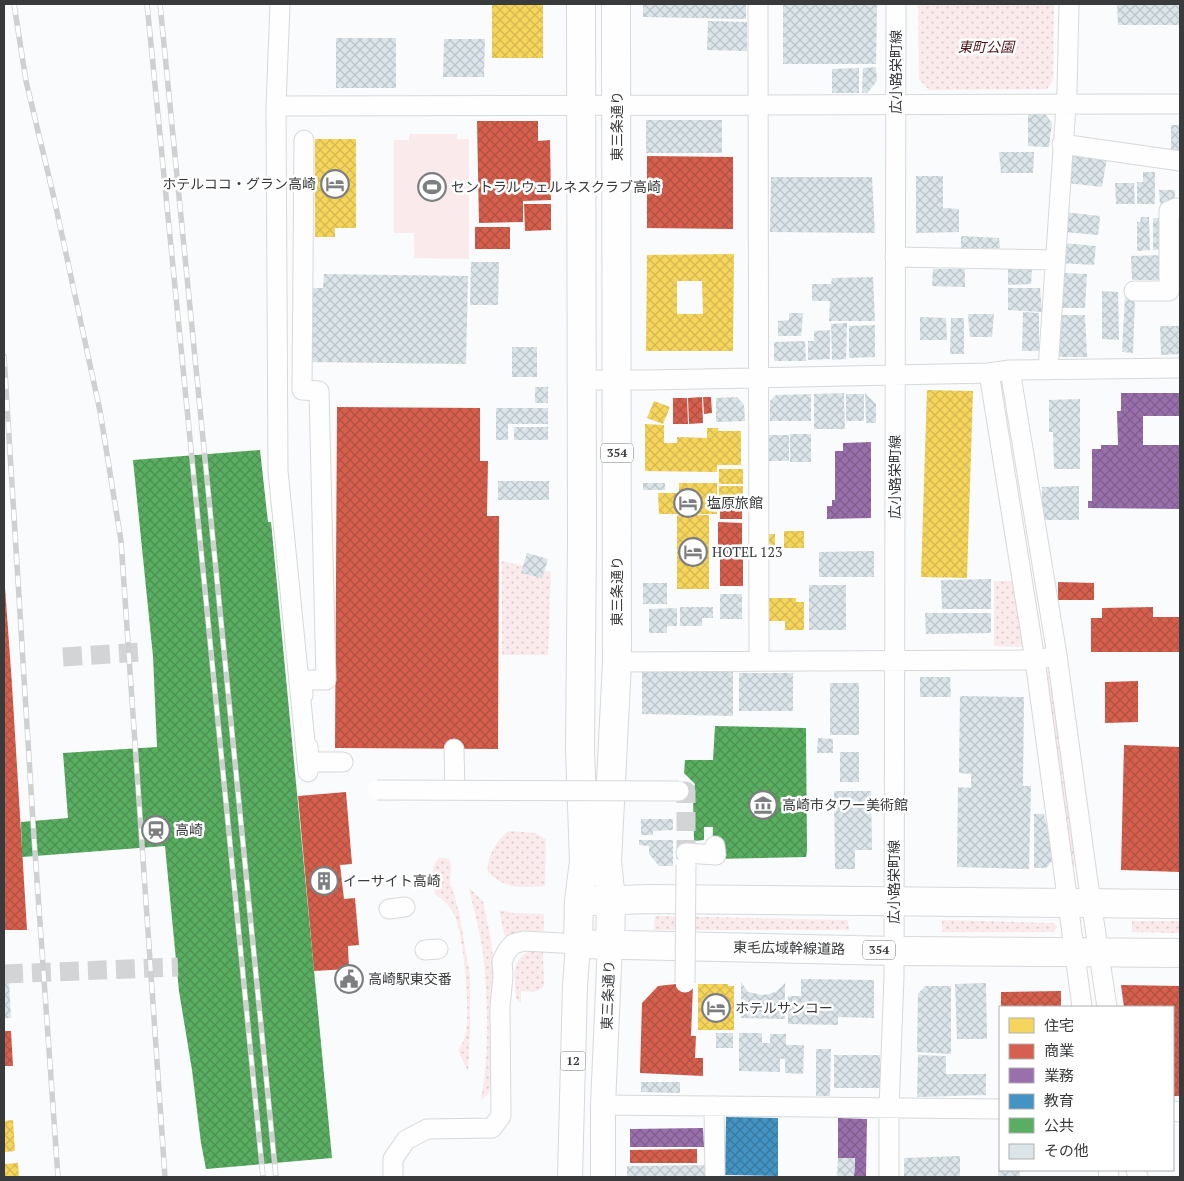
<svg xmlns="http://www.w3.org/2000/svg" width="1184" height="1181" font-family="'PT Serif','Noto Sans JP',serif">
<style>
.grass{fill:url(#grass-dots)}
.garden{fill:#fbeaeb}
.homes{fill:url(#homes-cross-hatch);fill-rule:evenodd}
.shops{fill:url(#shops-cross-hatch)}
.offices{fill:url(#offices-cross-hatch)}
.schools{fill:url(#schools-cross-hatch)}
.public{fill:url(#public-cross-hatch)}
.building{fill:url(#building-cross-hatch)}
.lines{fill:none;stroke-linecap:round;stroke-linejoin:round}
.minor-tunnel{stroke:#d2d4d6;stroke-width:19;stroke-dasharray:19 9;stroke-linecap:butt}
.minor-casing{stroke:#d6d8da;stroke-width:21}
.major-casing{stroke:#d6d8da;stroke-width:26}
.highway-casing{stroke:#d6d8da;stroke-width:30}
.minor{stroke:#fefeff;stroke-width:19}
.major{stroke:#fefeff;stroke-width:24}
.highway{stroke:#fefeff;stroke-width:28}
.rail-casing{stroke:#cfd0d0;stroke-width:5.5}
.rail{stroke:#fff;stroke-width:4;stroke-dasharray:11;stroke-linecap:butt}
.minor-bridge-casing{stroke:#d6d8da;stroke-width:21;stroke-linecap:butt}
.minor-bridge{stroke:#fefeff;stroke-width:19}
.labels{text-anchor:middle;stroke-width:5;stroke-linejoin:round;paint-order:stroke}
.shield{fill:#fff;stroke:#747576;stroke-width:1}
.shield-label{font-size:12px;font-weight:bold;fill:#383a3c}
.park-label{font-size:14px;font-style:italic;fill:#4e1318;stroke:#fff}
.street-label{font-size:14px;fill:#383a3c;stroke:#fff}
.poi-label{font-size:14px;fill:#383a3c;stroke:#fff;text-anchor:start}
</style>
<defs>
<pattern id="grass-dots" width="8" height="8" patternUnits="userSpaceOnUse" patternTransform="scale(1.25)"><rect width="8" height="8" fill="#fbeaeb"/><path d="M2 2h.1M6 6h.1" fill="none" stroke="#d8c9ca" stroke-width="1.8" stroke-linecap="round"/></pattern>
<pattern id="homes-cross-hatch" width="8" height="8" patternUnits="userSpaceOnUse" patternTransform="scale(1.25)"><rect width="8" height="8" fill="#f6d55c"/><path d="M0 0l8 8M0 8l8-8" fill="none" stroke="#d4b851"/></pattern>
<pattern id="shops-cross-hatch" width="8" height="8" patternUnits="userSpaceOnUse" patternTransform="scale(1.25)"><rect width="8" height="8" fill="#d6604d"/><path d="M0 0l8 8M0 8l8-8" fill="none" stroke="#af5041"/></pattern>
<pattern id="offices-cross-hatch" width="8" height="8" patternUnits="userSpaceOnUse" patternTransform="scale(1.25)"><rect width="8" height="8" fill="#9970ab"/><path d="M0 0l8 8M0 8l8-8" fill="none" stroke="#7e5d8c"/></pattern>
<pattern id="schools-cross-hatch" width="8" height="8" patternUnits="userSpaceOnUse" patternTransform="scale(1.25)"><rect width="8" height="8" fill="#4393c3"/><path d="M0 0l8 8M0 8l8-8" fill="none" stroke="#3979a0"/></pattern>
<pattern id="public-cross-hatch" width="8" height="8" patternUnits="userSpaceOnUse" patternTransform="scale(1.25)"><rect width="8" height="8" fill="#5aae61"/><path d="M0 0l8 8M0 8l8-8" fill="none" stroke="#4b8f51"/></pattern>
<pattern id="building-cross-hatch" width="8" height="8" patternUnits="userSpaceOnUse" patternTransform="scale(1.25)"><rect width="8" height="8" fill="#dae4e9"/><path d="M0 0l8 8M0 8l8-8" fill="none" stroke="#bcc4c9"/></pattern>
</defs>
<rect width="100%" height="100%" fill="#f9fbfd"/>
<path class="grass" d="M918 4H1054L1053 80 1047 89 929 90 919 79Z
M502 561 551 572 548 655H502Z
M994 581H1018L1028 647 994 646Z
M1051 669 1080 865 1070 866 1041 671Z
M510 831 535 833 546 839 545 886C521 887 506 890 488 872 486 859 498 836 510 831Z
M439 858H445L450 860 451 868 450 882 459 912 470 976V1033L468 1072 458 1050C462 1045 464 1040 466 1033 470 1009 464 936 454 914 450 906 442 899 435 894 433 881 429 868 439 858Z
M469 888 483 901 491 940 493 957 492 1082 488 1094 481 1100C489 1059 488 1004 484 963 482 937 474 912 469 888Z
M499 910 513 913 544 914V931H520L506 941Z
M655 916 848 920 849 930H654Z
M942 920 1050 923H1054L1057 927 1054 932H942Z
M1132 921H1180V933L1132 932Z
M533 950H543L544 985C539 994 530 991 521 991V1003L516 998C515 977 509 959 533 950Z"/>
<path class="garden" d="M409 134H457V139H469V259L414 258V233H394V140H409Z"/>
<path class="homes" d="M492 5H543V58H492Z
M315 139H356V228H335V237H315Z
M734 254 733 351H646L647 255ZM677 281H702L703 314H677Z
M927 390 973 391 967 578 921 577Z
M654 401 670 407 663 424 647 418Z
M645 424 664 425V443H677V437L707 438V428H718V431H741V465H717V472L645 471Z
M719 469H743V484H719Z
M679 483H717V514H659L658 493H679Z
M719 486H743V501H719Z
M677 515H709V589H677Z
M784 531H804V548H784Z
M762 534H775V549H762Z
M765 598H796V602H804V630H785V621H765Z
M698 984H728V986H734V1030H698Z
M13 1120 15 1151 4 1152V1121Z
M18 1163 19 1177H4V1164Z"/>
<path class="shops" d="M477 121H538V141L550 140 551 200 523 201V222L479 223Z
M647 156 733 157V229L647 228Z
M524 204H551V230L525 231Z
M475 227H510V249H475Z
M702 397 703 423 689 424 688 398Z
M703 397H711L712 413 704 414Z
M673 398H687L688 424H673Z
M337 407 480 408V461H488L487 516H499L498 749 335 748Z
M720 505H742V519H720Z
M718 522 742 523V546H718Z
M720 548H743V586H720Z
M1058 582 1094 583V600H1058Z
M5 587 12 685 27 930H4V588Z
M1153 607V617H1180V652H1091V618H1102V608Z
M1138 681V722L1105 723V682Z
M1124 745 1180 747V872L1121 870Z
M346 792 352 864 340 865 344 899 355 898 359 945 348 946 349 969 314 971 298 796Z
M685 983 693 985 691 1036H696L695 1058H703V1076L640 1073 642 1003 658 986Z
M1121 985 1180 986V1096H1173V1007H1124Z
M1061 991V1007H1001V992Z
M4 1031H11L13 1066H4Z
M697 1149V1163H630V1150Z"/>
<path class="offices" d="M1121 393H1180V416H1143V445H1180V509L1088 508V501H1092V449H1101V445H1118L1117 411H1121Z
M871 442V518L827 519V506H832V500H835V451H843V443Z
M838 1118 867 1119 866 1177H854L855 1158H838Z
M703 1128 704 1147H630V1129Z"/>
<path class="schools" d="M726 1117 778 1118V1176L725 1175Z"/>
<path class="public" d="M260 450 268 522H271L332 1158 206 1169 201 1143 192 1070 179 991 165 846 22 857 21 822 68 818 63 753 157 747 153 656 133 460Z
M715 726 806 728 807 851 806 857 712 859 713 827H704V840L694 841 693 795 695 784 684 773 685 760H713Z
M359 970 361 986 338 988 337 973Z"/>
<path class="building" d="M643 4H746V19L643 17Z
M783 4H877L876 64H783Z
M1117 4H1180V25H1118Z
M708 21 747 22V51L707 50Z
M336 38H396V88H336Z
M444 39H485L484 77H443Z
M876 67 877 81 867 93H862L863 68Z
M859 68V93H832V69Z
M1028 114H1045L1052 123 1049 147 1028 146Z
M646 120H722V153H646Z
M1171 125H1180V153H1171Z
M1074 148 1108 152 1102 187 1067 183Z
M999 152H1034L1033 173H1001Z
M1143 172H1155V204H1137V182H1143Z
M916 176H943V208L959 209V232L916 233Z
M771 177H872L875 233 770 232Z
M1115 183H1134L1135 204H1116Z
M1159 190H1175V203L1160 204Z
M1064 212 1100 216 1098 235 1063 232Z
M1141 217H1149L1150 250 1137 251V222H1140Z
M1153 218H1164V249L1153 250Z
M961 236 999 238 1000 248H961Z
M1063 243 1096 246 1094 265 1061 263Z
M1163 255 1164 280H1132L1131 256Z
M471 262H499L498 305H470Z
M1008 268H1032L1031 284 1008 285Z
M933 269H965V287L932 286Z
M1063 273 1087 274 1085 308H1061Z
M324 274 468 276 466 364 308 362 309 288H323Z
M873 277 875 321H829L830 301H812V284H831L832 278Z
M1008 288H1040L1042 312 1008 310Z
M1102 291 1118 292 1119 340 1102 339Z
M1125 297H1135L1133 353 1122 352Z
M1023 312 1039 313V351H1022Z
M789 313H803L801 336H778V321L789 320Z
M968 314H994L992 337H970Z
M1053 315H1085L1087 357H1053Z
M920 317 946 318 947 340H920Z
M951 318H964V354H950Z
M847 323 846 359 832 360 831 324Z
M875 325V357L849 358V326Z
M1160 326H1180V354L1161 355Z
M830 330V359L808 360V341H814V331Z
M805 341 806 361H774V342Z
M512 347H537V377H512Z
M535 387H548V403H535Z
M844 393 845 429H814V394Z
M865 393 876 404V423H866Z
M811 394V421H770V401L776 395Z
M846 394H864V421H846Z
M737 397 744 405 745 421 716 422V398Z
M1080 399V469H1054L1053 432H1049V400Z
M496 408H548V424H508V440H496Z
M514 427H548V440H514Z
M790 434H811V462H790Z
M766 435H789V461H766Z
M498 481H549V500H498Z
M643 483H665V490H643Z
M1079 486V520H1042V487Z
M874 551V577H819V552Z
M527 553 548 559 542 578 521 573Z
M991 579V609H942L941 580Z
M643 583H667V604H643Z
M809 585H846V630H809Z
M720 594H742V619H720Z
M680 607H713V618H702V626H680Z
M677 608V626H667V633H649V609Z
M925 613H991V633L926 634Z
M733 670V716L642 714V671Z
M739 673H793V711H739Z
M920 677H950L951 697H920Z
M830 683H859V735H830Z
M960 696 1024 697 1023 786H1031L1029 869 957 867 958 787 971 788V774L959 773Z
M818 738 833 739V753H817Z
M840 752H859V782H840Z
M834 791H871L872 850H855V869H835Z
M1034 814H1044L1054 859 1046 868H1034Z
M641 819H673V830L653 831V835H641Z
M639 840H673V866H659L649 854V846L639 845Z
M801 979 874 980V1018L838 1017V1025L788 1024V996H801Z
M741 982 748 992 762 995 770 994 777 991 785 983V1019L741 1018Z
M4 983H9L11 1018H4Z
M986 983 987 1039H957L955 984Z
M925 986H951V1054L917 1052 918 994Z
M716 1033H733V1048H716Z
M739 1033H762V1043H770V1034H786V1045H804L803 1074 785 1073V1059H780V1072L739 1071Z
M816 1049H831L830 1096H816Z
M834 1055H880V1088H834Z
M918 1055 946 1056V1074H986V1095L917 1097Z
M641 1082H680V1093L641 1092Z
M960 1156V1177H904V1158Z
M838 1158H855L854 1177H837Z
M999 1160H1000V1170H1020V1177H998Z
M709 1165V1177H627V1166Z"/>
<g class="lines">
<path class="minor-tunnel" d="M63 657 143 652
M679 791H686V865
M4 974 178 967"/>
<defs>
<path id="minor" d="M280 4 276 106 278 471 308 772
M758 4 759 660
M276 106 1180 104
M1062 144 1180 161
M895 257 1054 260
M1134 291H1169V211L1176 208H1180
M1010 370 1057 655 1087 875 1107 1007
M1048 370 1067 91 1069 4
M989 373 1035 660 1082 1007
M581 380H649L989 373 1010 370 1180 368
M617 662 1035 660 1046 658
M303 695 302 680H326L319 391 302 390 304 140
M308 747 309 762H343
M454 749 455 790
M686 853 716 855 715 846
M389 909 405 907
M425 950 438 949
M603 1105 1000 1109
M714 1106 715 1177
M1173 1111 1180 1112
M1108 1170 1109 1177
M1136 1170 1138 1177
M393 1177V1159L406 1140 427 1129 492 1128 501 1116 500 1007 503 976 502 961 507 951 513 944 524 941 578 944
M889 1177V1108L894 977 896 4"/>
<path id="major" d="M570 1177 575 986 578 944
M603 1177V1105L610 944"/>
<path id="highway" d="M581 4 582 540 580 748 584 861 579 901 578 944 894 951 1180 953
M592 901 649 899 1180 904
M610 944 611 901 607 861 617 662 616 4"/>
</defs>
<use href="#minor" class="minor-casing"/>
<use href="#major" class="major-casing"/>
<use href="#highway" class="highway-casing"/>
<use href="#minor" class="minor"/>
<use href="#major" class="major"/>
<use href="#highway" class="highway"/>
<defs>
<path id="rail" d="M14 4 26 81 54 198 100 411 121 541 165 1177
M147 4 263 1177
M160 4 276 1177
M4 356 34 838 58 1177"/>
</defs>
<use href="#rail" class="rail-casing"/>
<use href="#rail" class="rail"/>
<defs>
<path id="minor-bridge" d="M377 790 679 791
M685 983 686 865"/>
</defs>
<use href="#minor-bridge" class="minor-bridge-casing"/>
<use href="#minor-bridge" class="minor-bridge"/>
</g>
<defs>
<symbol id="hotel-ring" viewBox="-11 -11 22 22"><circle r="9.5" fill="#fff" stroke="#7c7e80" stroke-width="1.5"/><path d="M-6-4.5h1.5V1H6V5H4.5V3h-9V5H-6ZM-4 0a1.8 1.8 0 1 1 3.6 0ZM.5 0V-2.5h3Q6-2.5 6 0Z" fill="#7c7e80"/></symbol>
<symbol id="stadium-ring" viewBox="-11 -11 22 22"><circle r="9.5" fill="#fff" stroke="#7c7e80" stroke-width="1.5"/><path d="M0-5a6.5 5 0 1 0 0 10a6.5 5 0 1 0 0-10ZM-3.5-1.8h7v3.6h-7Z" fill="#7c7e80"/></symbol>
<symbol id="museum-ring" viewBox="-11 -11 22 22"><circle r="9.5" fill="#fff" stroke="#7c7e80" stroke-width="1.5"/><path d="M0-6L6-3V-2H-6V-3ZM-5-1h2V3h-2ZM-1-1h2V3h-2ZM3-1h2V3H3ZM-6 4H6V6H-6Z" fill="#7c7e80"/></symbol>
<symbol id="station-ring" viewBox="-11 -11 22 22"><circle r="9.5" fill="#fff" stroke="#7c7e80" stroke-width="1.5"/><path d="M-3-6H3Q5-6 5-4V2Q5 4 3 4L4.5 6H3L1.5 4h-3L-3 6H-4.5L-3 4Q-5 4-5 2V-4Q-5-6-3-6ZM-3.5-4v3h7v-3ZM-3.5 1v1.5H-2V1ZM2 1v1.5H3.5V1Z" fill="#7c7e80"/></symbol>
<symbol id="building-ring" viewBox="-11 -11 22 22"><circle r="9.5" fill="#fff" stroke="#7c7e80" stroke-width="1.5"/><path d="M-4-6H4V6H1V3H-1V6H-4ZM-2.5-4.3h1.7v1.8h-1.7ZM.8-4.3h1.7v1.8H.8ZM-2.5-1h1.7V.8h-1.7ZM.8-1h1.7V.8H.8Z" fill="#7c7e80"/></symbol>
<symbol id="civic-ring" viewBox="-11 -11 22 22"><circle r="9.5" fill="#fff" stroke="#7c7e80" stroke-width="1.5"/><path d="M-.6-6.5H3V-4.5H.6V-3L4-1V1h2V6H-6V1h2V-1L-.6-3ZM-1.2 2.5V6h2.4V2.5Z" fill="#7c7e80"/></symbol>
</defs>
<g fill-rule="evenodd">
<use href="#hotel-ring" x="319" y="168" width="32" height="32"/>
<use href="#stadium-ring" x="416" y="171" width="32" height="32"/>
<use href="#hotel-ring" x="672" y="487" width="32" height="32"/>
<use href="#hotel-ring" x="677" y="536" width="32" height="32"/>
<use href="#museum-ring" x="747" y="789" width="32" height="32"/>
<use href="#station-ring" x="140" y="814" width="32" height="32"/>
<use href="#building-ring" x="308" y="865" width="32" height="32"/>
<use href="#civic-ring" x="333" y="963" width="32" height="32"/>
<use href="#hotel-ring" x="700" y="992" width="32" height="32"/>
</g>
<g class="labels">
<g class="shield">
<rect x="601" y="443.5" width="32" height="19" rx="4"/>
<rect x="863" y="940.5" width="32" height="19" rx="4"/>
<rect x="560.5" y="1051.5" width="25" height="19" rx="4"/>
</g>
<g class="shield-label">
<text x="617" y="457">354</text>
<text x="879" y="954">354</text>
<text x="573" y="1065">12</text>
</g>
<g class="park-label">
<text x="986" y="52">東町公園</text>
</g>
<g class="street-label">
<text transform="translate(896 72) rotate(-90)" y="5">広小路栄町線</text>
<text transform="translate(617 126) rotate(-90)" y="5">東三条通り</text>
<text transform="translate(895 477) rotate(-90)" y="5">広小路栄町線</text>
<text transform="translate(617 591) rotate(-90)" y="5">東三条通り</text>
<text transform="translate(894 882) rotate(-90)" y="5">広小路栄町線</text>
<text transform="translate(789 948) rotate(1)" y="5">東毛広域幹線道路</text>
<text transform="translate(608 995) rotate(-88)" y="5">東三条通り</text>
</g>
<g class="poi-label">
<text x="316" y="189" text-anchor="end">ホテルココ・グラン高崎</text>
<text x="451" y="192">セントラルウェルネスクラブ高崎</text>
<text x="707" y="508">塩原旅館</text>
<text x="712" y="557">HOTEL 123</text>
<text x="782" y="810">高崎市タワー美術館</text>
<text x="175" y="835">高崎</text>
<text x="343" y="886">イーサイト高崎</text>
<text x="368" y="984">高崎駅東交番</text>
<text x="735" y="1013">ホテルサンコー</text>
</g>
</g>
<rect width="1184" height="1181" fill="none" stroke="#383a3c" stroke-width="10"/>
<rect x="999" y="1006" width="175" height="165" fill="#ffffff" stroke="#afb0b1"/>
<rect x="1009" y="1018" width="25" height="15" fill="#f6d55c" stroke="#afb0b1"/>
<text x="1044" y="1031" font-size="15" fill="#383a3c">住宅</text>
<rect x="1009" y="1044" width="25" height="15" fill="#d6604d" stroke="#afb0b1"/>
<text x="1044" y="1056" font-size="15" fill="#383a3c">商業</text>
<rect x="1009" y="1068" width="25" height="15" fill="#9970ab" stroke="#afb0b1"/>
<text x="1044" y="1081" font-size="15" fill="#383a3c">業務</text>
<rect x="1009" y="1094" width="25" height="15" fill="#4393c3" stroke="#afb0b1"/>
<text x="1044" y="1106" font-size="15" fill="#383a3c">教育</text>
<rect x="1009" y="1118" width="25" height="15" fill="#5aae61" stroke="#afb0b1"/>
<text x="1044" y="1131" font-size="15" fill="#383a3c">公共</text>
<rect x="1009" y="1144" width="25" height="15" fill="#dae4e9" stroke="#afb0b1"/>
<text x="1044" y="1156" font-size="15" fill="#383a3c">その他</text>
</svg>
